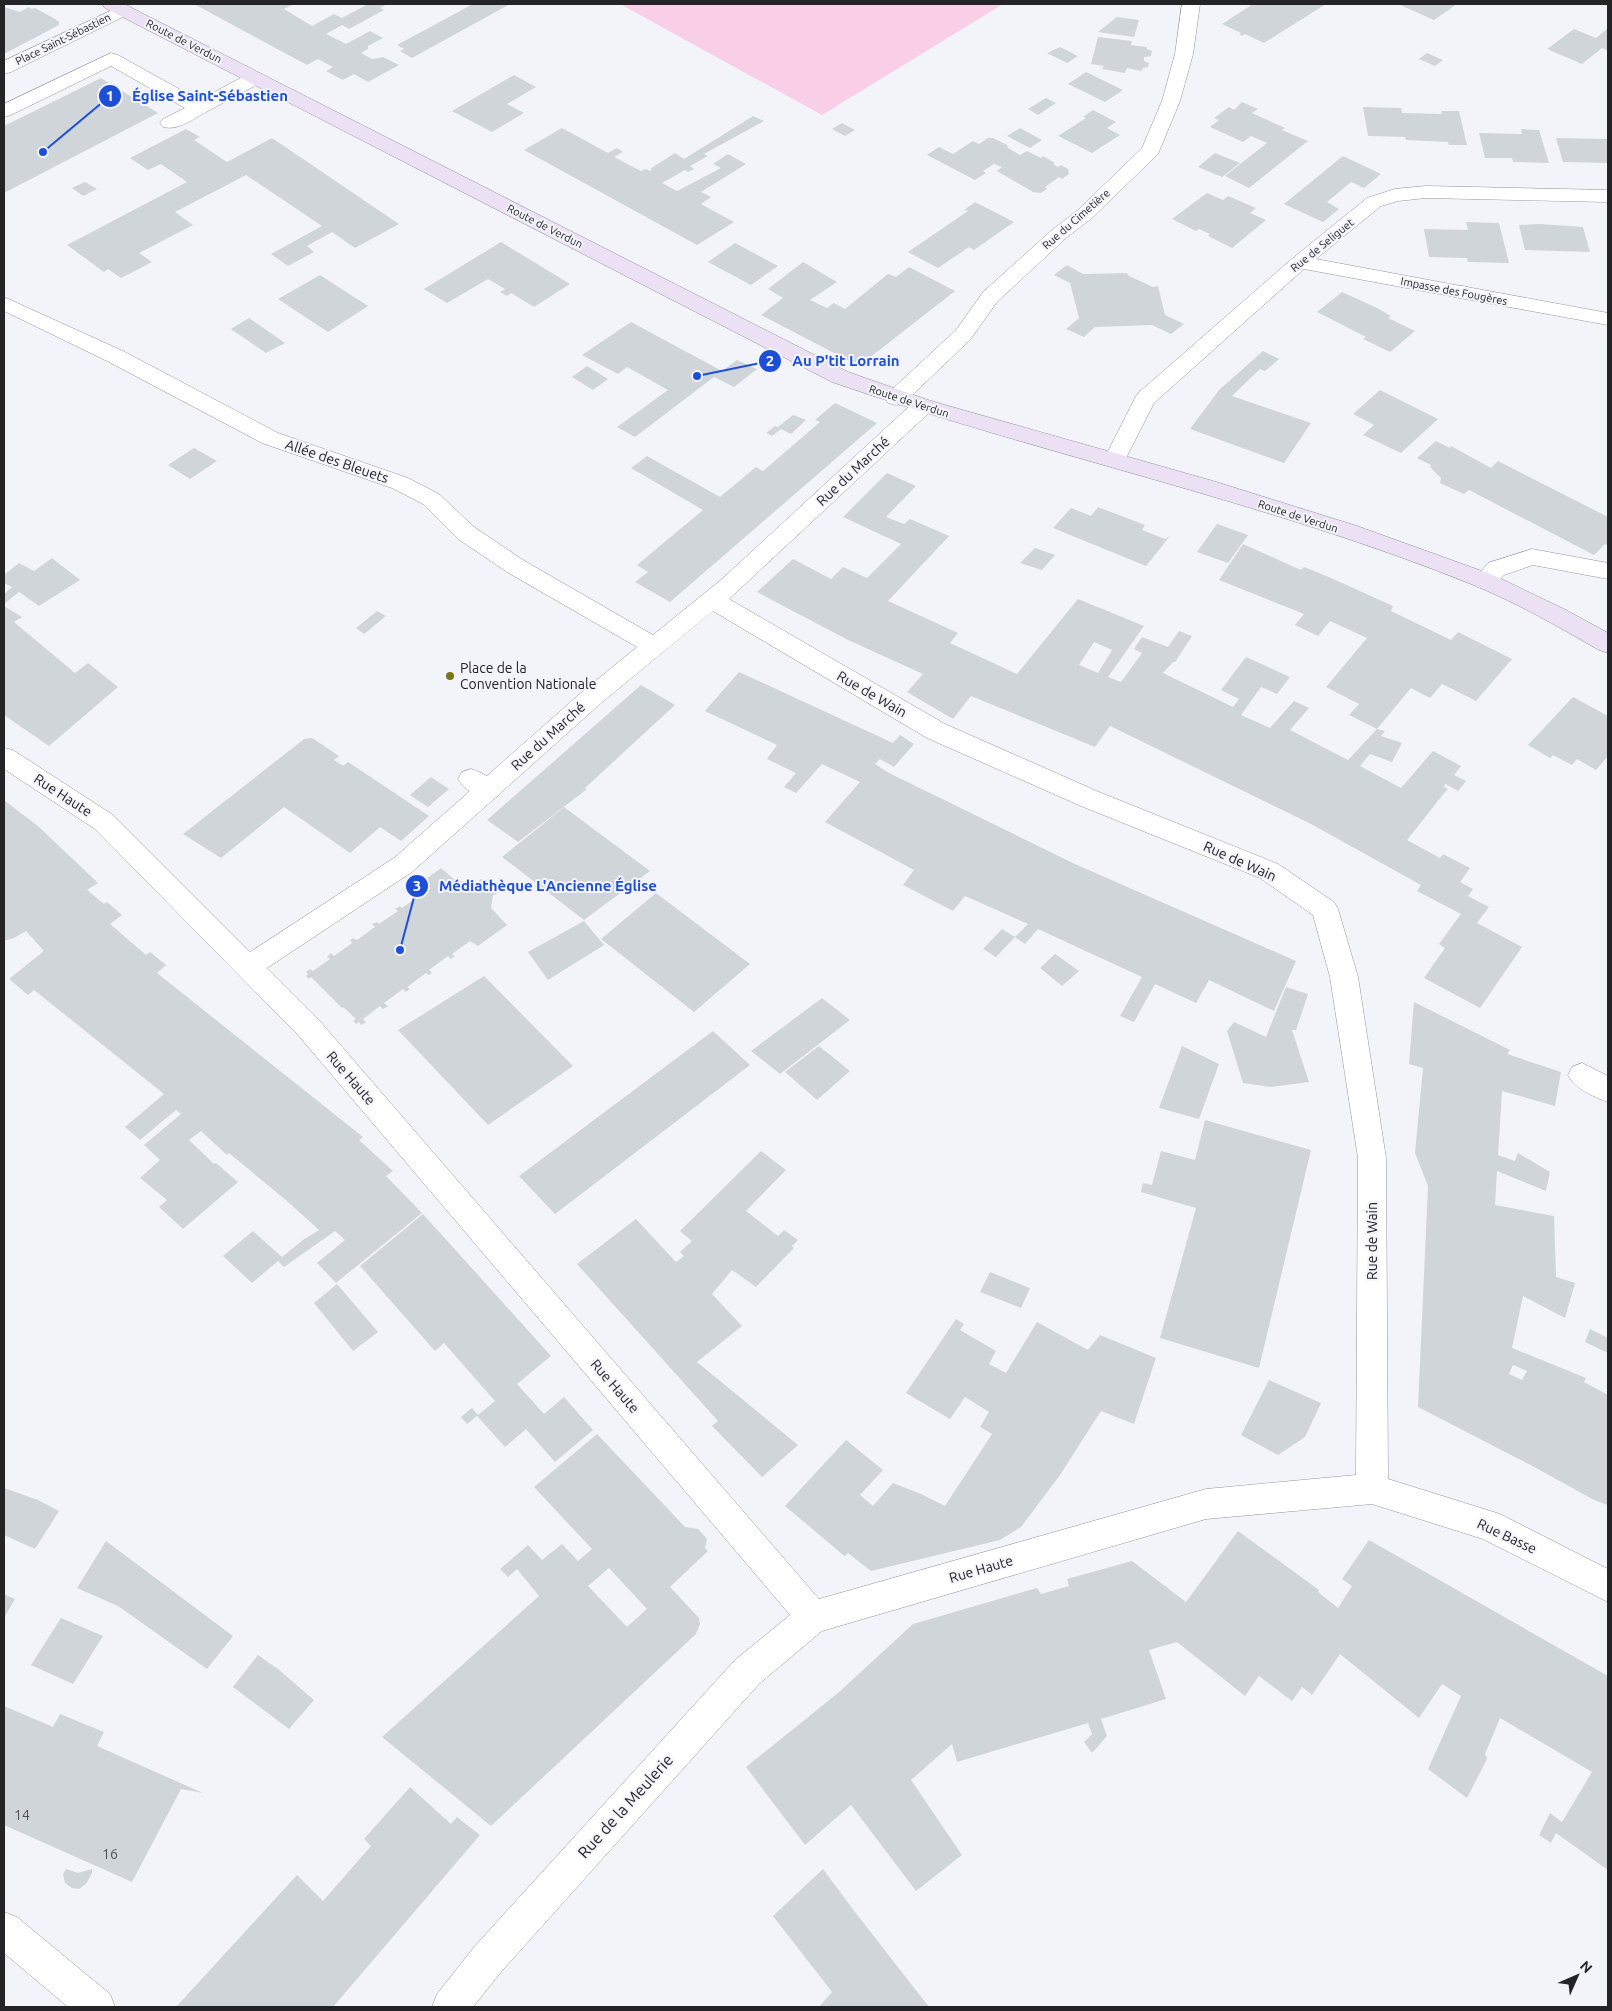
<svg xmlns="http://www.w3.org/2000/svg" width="1612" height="2011" font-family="Ubuntu,sans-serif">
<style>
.green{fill:#f8cfe7}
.building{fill:#d0d5d9;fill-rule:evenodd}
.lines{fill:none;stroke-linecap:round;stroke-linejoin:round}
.service-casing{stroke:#94959a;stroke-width:1}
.minor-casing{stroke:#94959a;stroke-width:1}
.secondary-casing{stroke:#94959a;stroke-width:1}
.service{fill:#fff;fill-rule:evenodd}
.minor{fill:#fff;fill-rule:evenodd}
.secondary{fill:#ece0f5;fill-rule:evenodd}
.poi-dot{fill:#7b7519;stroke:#f3f4fa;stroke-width:2}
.labels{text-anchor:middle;stroke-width:4;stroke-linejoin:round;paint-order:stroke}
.far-street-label{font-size:11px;fill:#242426;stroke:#f3f4fa}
.street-label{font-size:14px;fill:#242426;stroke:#f3f4fa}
.poi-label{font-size:14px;fill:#242426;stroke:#f3f4fa;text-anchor:start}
.near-number-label{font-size:14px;fill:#4f5053}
.near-street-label{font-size:16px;fill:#242426;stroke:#f3f4fa}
.leader{fill:none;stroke:#1d4ed8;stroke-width:2}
.callout-dot{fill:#1d4ed8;stroke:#f3f4fa;stroke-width:2}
.mark-label{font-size:15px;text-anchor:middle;font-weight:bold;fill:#fff}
.callout-label{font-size:15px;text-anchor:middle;font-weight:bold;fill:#1d4ed8;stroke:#f3f4fa;stroke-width:4;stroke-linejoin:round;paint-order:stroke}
</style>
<rect width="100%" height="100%" fill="#f3f4fa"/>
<path class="green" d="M620 4H1003L822 115Z"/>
<path class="building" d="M194 4H294L284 9 312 26 334 14 342 18 368 4H388L380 8 384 10 349 29 342 25 326 34 346 44 370 31 383 38 368 46V49L361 53 372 59 383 57 399 65 368 82 354 74 343 80 326 71 333 67 318 59 307 65Z
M473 4H510L412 58 400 51 404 49 397 45Z
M1253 4H1326L1264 43 1245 34 1242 36 1239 34 1241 33 1222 24Z
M1398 4H1457L1434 20Z
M4 7 20 12 29 7 31 9 35 8 55 19 59 22V25L4 54Z
M1117 17 1139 20 1134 37 1098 32Z
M1608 28V51L1602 48 1582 64 1547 49 1574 29 1596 38Z
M1098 37 1132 41 1131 45 1147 47V49L1152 51 1151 56 1144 57V61L1149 63 1148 67 1143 68 1141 71 1127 68 1125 73 1102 69 1104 66 1091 64Z
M1060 47 1078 56 1067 63 1047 53Z
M1427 53 1443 60 1435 66 1419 59Z
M1086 72 1123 90 1105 102 1068 84Z
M514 75 536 87 507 104 524 113 492 132 452 111Z
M101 78 158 113 4 193V126Z
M1046 98 1056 103 1038 115 1028 109Z
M1242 102 1258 109 1252 113 1285 128 1282 130 1308 141 1249 188 1225 176 1267 143 1251 136 1243 142 1210 127 1219 120 1214 118 1229 107 1234 110Z
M1363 107 1401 108 1402 113 1442 114 1441 111H1459L1467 145H1449L1448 142 1406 140 1405 137 1368 136Z
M1093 110 1116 122 1107 128 1120 135 1092 153 1058 136 1086 118 1083 117Z
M753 116 764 121 704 154 708 156 690 166 694 169 688 172 685 170 662 183 677 191 721 168 713 164 728 154 746 164 701 192 711 197 701 204 734 222 697 245 524 150 562 128 608 153 617 148 623 152 614 157 641 171 646 169 650 171 652 170 650 169 675 153 684 159Z
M842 123 855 130 845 136 832 129Z
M1020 128 1042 140 1030 148 1007 136Z
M186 129 200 137 194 140 227 162 272 138 399 224 355 248 332 232 307 246 314 252 288 266 271 254 322 226 246 175 175 212 193 225 139 253 152 262 121 278 108 269 104 272 67 245 187 182 161 164 148 170 130 158Z
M1521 129 1539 130 1549 163 1513 162 1512 158H1485L1479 133 1522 134Z
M988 138H993L1007 145 1008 148 1020 155 1027 151 1041 158 1043 156 1055 163 1053 164 1058 167 1061 165 1068 169 1069 174 1062 179 1059 177 1045 187 1047 189 1041 193 1033 192 997 171 1002 167 994 164 983 171 986 173 975 180 927 155 939 147 953 154 973 141 979 144Z
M1556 138 1608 139V163L1563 162Z
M1215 153 1240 163 1222 177 1198 167Z
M1343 156 1381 174 1364 188 1351 182 1327 202 1339 209 1323 222 1284 204Z
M85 182 97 189 83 196 72 188Z
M1207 193 1223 200 1228 196 1256 208 1250 213 1266 220 1232 248 1208 236 1210 234 1199 229 1196 231 1172 219Z
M975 202 1014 222 974 250 969 247 938 268 908 252 968 211 964 210Z
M1466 222 1499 223 1509 263 1468 262 1467 258 1429 257 1424 229 1468 230Z
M1540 224 1583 227 1590 252 1525 250 1519 225Z
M501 242 570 284 534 307 511 293 507 296 500 292 505 289 488 279 447 303 424 289Z
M735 243 778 266 751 285 708 262Z
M803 262 837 282 810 300 827 308 834 303 845 309 888 274 896 277 909 267 955 291 859 366 761 315 783 298 768 289Z
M1067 265 1083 274 1127 273 1129 276 1153 287 1158 286 1165 315 1184 324 1171 334 1152 325 1095 327 1084 337 1066 329 1079 318 1070 283 1054 275Z
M320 275 368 306 328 332 278 299Z
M1342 292 1377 308 1391 316 1388 318 1415 331 1390 352 1363 339 1366 337 1317 312Z
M249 318 285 343 266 353 231 329Z
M631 322 722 371 737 360 757 369 734 387 714 377 635 437 617 427 668 390 627 367 618 374 582 355Z
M1263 351 1279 359 1265 371 1260 369 1232 396 1311 423 1284 463 1190 429 1219 390Z
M587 366 608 379 593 390 572 377Z
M1380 390 1438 419 1401 453 1363 435 1374 425 1353 414Z
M835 403 877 423 670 602 635 582 648 572 637 565 703 510 631 468 647 456 720 497 756 467 763 471 820 422 815 420Z
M793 415 806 420 791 434 781 429 772 436 766 433 775 426 778 427Z
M1436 441 1450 448 1451 446 1491 468 1498 461 1608 517V545L1605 544 1594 555 1469 490 1464 494 1440 483 1441 478 1430 467 1431 465 1417 458Z
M194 448 217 461 190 479 168 465Z
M887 473 916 486 886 517 904 524 910 519 949 536 888 601 958 633 950 643 1017 674 1078 599 1144 626 1108 677 1121 682 1142 653 1134 649 1142 637 1168 647 1179 631 1192 636 1175 662H1173L1163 673 1233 707 1239 699 1221 690 1246 657 1290 677 1277 694 1261 687 1241 715 1270 728 1294 701 1309 708 1290 730 1348 760 1377 729 1349 715 1359 704 1326 687 1367 638 1330 621 1318 636 1295 625 1304 614 1219 580 1243 544 1301 570 1304 567 1331 578 1393 606 1391 611 1451 640 1458 632 1512 659 1476 701 1442 684 1430 698 1411 688 1377 729 1385 731 1381 736 1402 743 1392 762 1370 754 1360 766 1401 788 1433 751 1461 766 1454 775 1466 781 1458 791 1445 784 1444 787 1448 789 1445 792 1407 840 1440 858 1443 854 1470 868 1460 882 1473 889 1468 896 1489 907 1477 923 1522 947 1480 1008 1424 978 1445 948 1439 944 1461 914 1417 891 1421 885 1311 824 1110 726 1095 747 971 696 953 719 907 692 923 674 848 640 757 592 793 559 831 579 843 567 867 578 901 544 843 517ZM1094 642 1112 650 1098 673 1079 665Z
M1098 507 1145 525 1142 530 1165 539 1170 536 1146 566 1053 528 1071 508 1091 516Z
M1217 524 1248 535 1228 563 1197 552Z
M1035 548 1055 555 1042 570 1020 563Z
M52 558 80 580 39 606 19 592 4 604V594L12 587 4 583V575L19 563 34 571Z
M4 606 22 617 14 622 75 673 88 663 118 687 49 746 4 715Z
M377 611 386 616 364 634 356 628Z
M739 672 893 743 900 735 914 744 894 767 880 759 875 764 889 773 1075 864 1296 961 1274 1011 1209 980 1196 1003 1155 984 1134 1022 1120 1016 1142 977 1038 929 1025 944 1015 937 1028 924 965 896 953 911 903 885 914 870 825 822 860 782 822 764 796 793 784 787 796 773 767 759 777 745 705 711Z
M641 685 675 705 585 788 587 789 518 842 487 820Z
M1573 697 1608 716V756L1596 770 1577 759 1572 765 1553 755 1550 758 1528 745Z
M312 738 339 756 334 760 343 766 348 762 429 816 401 841 380 827 350 853 284 807 221 858 183 834 304 739Z
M431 777 449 789 428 807 410 795Z
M4 800 39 827 98 883 87 890 104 904 107 902 122 915 110 924 146 955 150 952 166 965 157 973 363 1137 359 1140 393 1171 386 1176 422 1213 336 1283 317 1263 345 1240 335 1231 284 1267 278 1261 252 1283 223 1256 253 1231 282 1257 303 1240 319 1230 287 1201 229 1153 227 1155 201 1131 189 1140 214 1164 216 1163 238 1182 183 1229 159 1207 167 1200 140 1178 160 1160 144 1145 181 1114 176 1110 140 1140 125 1127 164 1094 34 990 28 995 9 979 44 951 26 931 14 938 4 941Z
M564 807 650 871 584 920 502 857Z
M441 868 456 881 478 883 480 879 484 880 482 884 491 892 495 891 497 894 493 895 491 908 507 925 478 946 470 941 452 954 455 956 451 959 448 956 429 970 432 973 429 975 426 973 407 987 410 989 406 992 403 989 384 1003 388 1006 383 1009 380 1006 363 1019 366 1022 361 1025 359 1022 356 1024 353 1021 356 1019 343 1007 342 1008 311 977 309 979 306 976 308 974 306 972 310 969 313 971 330 959 327 957 331 953 334 956 352 943 350 940 353 938 357 940 375 927 372 924 377 922 379 924 398 911 395 909 400 906 402 908 419 896 417 893 419 892 414 888Z
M656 893 750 964 694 1012 601 939Z
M584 921 604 945 548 980 528 952Z
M1002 929 1015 937 996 957 983 949Z
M1055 954 1079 971 1062 986 1040 968Z
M484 976 573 1066 488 1125 398 1030Z
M1286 987 1308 994 1296 1030H1292L1309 1082 1271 1087 1243 1083 1227 1031 1234 1022 1266 1037Z
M822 998 850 1020 780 1074 751 1051Z
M1414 1002 1510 1050 1507 1054 1561 1072 1555 1106 1502 1091 1498 1155 1515 1161 1518 1153 1550 1172 1546 1191 1497 1171 1495 1205 1554 1216 1556 1277 1575 1283 1565 1318 1523 1296 1512 1348 1586 1378 1584 1382 1608 1395V1505L1594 1500 1536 1468 1418 1407 1428 1186 1415 1153 1423 1068 1409 1064ZM1513 1365 1527 1371 1522 1380 1509 1374Z
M713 1031 750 1065 555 1214 519 1176Z
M819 1046 850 1071 817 1100 785 1072Z
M1182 1046 1219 1064 1199 1119 1159 1108Z
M1205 1120 1311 1150 1259 1368 1160 1338 1196 1208 1141 1192 1143 1183 1152 1185 1161 1151 1195 1160Z
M761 1151 786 1170 746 1211 778 1236 784 1230 798 1240 792 1246 794 1248 756 1287 732 1270 712 1294 742 1326 697 1362 798 1445 762 1477 712 1426 718 1421 577 1264 636 1219 676 1262 684 1256 680 1252 692 1241 680 1231Z
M423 1214 551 1356 517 1384 544 1414 564 1397 593 1430 555 1462 526 1429 505 1447 477 1416 467 1424 461 1417 472 1408 478 1415 495 1401 444 1343 435 1351 360 1266Z
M990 1272 1030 1288 1021 1308 980 1292Z
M337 1284 378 1332 353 1351 314 1303Z
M956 1319 964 1324 960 1330 996 1351 989 1364 1006 1373 1037 1322 1088 1350 1100 1335 1156 1358 1134 1424 1101 1411 1060 1475 1021 1527 1000 1540 871 1571 848 1553 845 1556 842 1554 785 1506 846 1440 883 1470 860 1495 873 1506 893 1483 921 1494 945 1506 992 1434 980 1427 989 1412 965 1397 950 1419 906 1393Z
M1590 1329 1608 1338V1353L1585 1342Z
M1269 1380 1321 1403 1305 1437 1278 1455 1241 1435Z
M597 1434 685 1527 698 1529 707 1539 705 1548 708 1551 670 1587 699 1618 700 1624 696 1634 491 1826 382 1737 539 1596 517 1569 508 1577 500 1569 528 1545 542 1560 562 1544 578 1561 592 1549 534 1487ZM609 1568 647 1609 627 1627 588 1586Z
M4 1488 38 1500 59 1511 35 1549 4 1535Z
M1238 1531 1319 1590 1318 1592 1338 1608 1352 1586 1342 1579 1369 1540 1608 1676V1870L1556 1833 1551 1843 1539 1835 1550 1813 1562 1822 1592 1772 1500 1718 1485 1754 1487 1759 1467 1798 1428 1769 1461 1696 1442 1684 1419 1718 1340 1654 1312 1695 1302 1687 1292 1701 1259 1676 1245 1696 1177 1642 1149 1650 1166 1699 1101 1719 1107 1736 1092 1753 1084 1742 1092 1734 1088 1723 957 1762 952 1744 911 1780 962 1855 916 1891 851 1805 805 1845 746 1767 838 1693 913 1624 1037 1588 1041 1594 1069 1586 1067 1579 1132 1561 1186 1602Z
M106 1541 233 1636 207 1669 118 1606 77 1588Z
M4 1594 15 1599 4 1618Z
M61 1618 103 1636 73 1684 31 1665Z
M258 1655 278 1669 314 1700 289 1729 233 1687Z
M4 1706 53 1727 60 1714 104 1732 97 1746 203 1793 181 1789 132 1882 4 1825Z
M410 1787 451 1824 457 1817 480 1835 333 2007H176L297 1875 323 1901 371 1846 364 1839Z
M66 1869 78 1873 92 1869V1873L86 1884 79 1889 72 1888 65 1883 63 1874Z
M823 1869 855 1912 929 2007H819L832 1992 773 1916Z"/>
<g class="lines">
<defs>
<path id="service" d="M123 5 129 6 132 10 129 14 11 72 4 74V61Z
M111 53 118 55 206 104 208 108 206 112C193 119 178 131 163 127L160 123 163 119 185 108 111 66 11 115 4 117V104Z
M1461 286 1608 313V325L1454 297 1451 292 1454 287Z
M471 769C483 773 495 779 501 790L497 797C482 801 466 792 458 779L462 772Z
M1582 1063 1608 1076V1102C1594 1097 1575 1089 1568 1075L1572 1067Z"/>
<path id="minor" d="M1182 4H1200L1193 54 1180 101 1158 154 1092 218 1066 238 997 302 970 340 904 403 896 405 888 403 885 398 888 393 956 330 983 292 1052 230 1078 210 1142 148 1162 101 1175 54Z
M255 72 262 74 264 78 262 82 206 112 199 114 192 112 190 108 192 104 248 74Z
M1426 186 1608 190V202L1426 198 1398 201 1381 206 1316 259 1461 286 1468 287 1471 292 1468 297 1461 298 1304 269 1154 403 1123 464 1115 466 1107 464 1104 459 1137 394 1293 258 1367 198 1395 189Z
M4 297 123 351 278 433 408 478 439 494 474 527 523 560 653 635 722 579 915 401 923 399 931 401 934 406 931 411 729 599 945 724 1099 792 1278 864 1334 902 1338 909 1358 977 1386 1158 1388 1479 1500 1514 1608 1569V1602L1483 1539 1372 1504 1206 1519 822 1631 759 1684 501 1972 473 2007H432L437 1994 475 1946 735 1660 790 1615 298 1035 95 829 4 769V748L13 750 113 815 250 952 394 858 582 692 637 647 507 572 458 539 423 504 392 488 262 443 107 361 4 311ZM713 611 927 738 1081 806 1260 878 1313 915 1330 977 1358 1158 1356 1475 1206 1489 819 1599 318 1019 267 968 412 872 600 704Z
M1532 549 1608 563V579L1533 565 1504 575 1493 587 1485 589 1477 587 1473 581 1488 563Z
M4 1912 17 1917 110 1994 115 2007H68L4 1953Z"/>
<path id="secondary" d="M102 4H124L848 372 931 401 1213 481 1357 526 1493 575 1566 610 1608 633V653L1599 650C1559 627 1519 604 1476 586 1267 501 1045 456 832 382L105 8Z"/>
</defs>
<use href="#service" class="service-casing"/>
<use href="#minor" class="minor-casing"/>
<use href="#secondary" class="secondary-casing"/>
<use href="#service" class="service"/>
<use href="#minor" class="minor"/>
<use href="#secondary" class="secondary"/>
</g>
<circle class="poi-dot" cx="450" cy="676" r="5"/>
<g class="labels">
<g class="far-street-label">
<text transform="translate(63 39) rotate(-26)" y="4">Place Saint-Sébastien</text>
<text transform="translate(184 41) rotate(27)" y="4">Route de Verdun</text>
<text transform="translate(1076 219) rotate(-41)" y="4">Rue du Cimetière</text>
<text transform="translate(545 226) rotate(27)" y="4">Route de Verdun</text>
<text transform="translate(1322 245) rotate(-39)" y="4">Rue de Seliguet</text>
<text transform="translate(1454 291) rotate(11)" y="4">Impasse des Fougères</text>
<text transform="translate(909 401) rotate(18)" y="4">Route de Verdun</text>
<text transform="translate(1298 516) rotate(18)" y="4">Route de Verdun</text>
</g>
<g class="street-label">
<text transform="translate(337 461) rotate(19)" y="5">Allée des Bleuets</text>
<text transform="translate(853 471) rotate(-43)" y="5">Rue du Marché</text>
<text transform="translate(872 694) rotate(30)" y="5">Rue de Wain</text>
<text transform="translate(548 736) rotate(-42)" y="5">Rue du Marché</text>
<text transform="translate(63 795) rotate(33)" y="5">Rue Haute</text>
<text transform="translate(1240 861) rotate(24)" y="5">Rue de Wain</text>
<text transform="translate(351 1078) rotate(49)" y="5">Rue Haute</text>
<text transform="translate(1372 1241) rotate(-90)" y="5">Rue de Wain</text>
<text transform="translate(615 1386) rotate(49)" y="5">Rue Haute</text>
<text transform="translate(1507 1536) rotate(25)" y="5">Rue Basse</text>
<text transform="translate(981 1569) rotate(-16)" y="5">Rue Haute</text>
</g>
<g class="poi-label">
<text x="460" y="673">Place de la<tspan x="460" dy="16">Convention Nationale</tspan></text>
</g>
<g class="near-number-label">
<text x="22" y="1820">14</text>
<text x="110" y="1859">16</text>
</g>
<g class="near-street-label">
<text transform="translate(625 1806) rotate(-48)" y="6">Rue de la Meulerie</text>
</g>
</g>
<path class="leader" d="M43 152L110 96M697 376L770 361M400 950L417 886"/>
<g class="callout-dot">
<circle cx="43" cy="152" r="5"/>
<circle cx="697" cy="376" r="5"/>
<circle cx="400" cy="950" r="5"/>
<circle cx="110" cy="96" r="12"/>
<circle cx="770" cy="361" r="12"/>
<circle cx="417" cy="886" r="12"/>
</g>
<g class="mark-label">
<text x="110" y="101">1</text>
<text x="770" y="366">2</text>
<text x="417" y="891">3</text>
</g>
<g class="callout-label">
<text x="210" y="101">Église Saint-Sébastien</text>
<text x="846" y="366">Au P'tit Lorrain</text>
<text x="548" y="891">Médiathèque L'Ancienne Église</text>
</g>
<rect width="1612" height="2011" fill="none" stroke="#242426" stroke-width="10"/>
<g transform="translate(1577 1976) rotate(45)" stroke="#f3f4fa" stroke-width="4" paint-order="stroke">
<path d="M0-4L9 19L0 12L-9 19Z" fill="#242426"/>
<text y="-8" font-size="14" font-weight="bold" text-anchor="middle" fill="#242426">N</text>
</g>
</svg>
